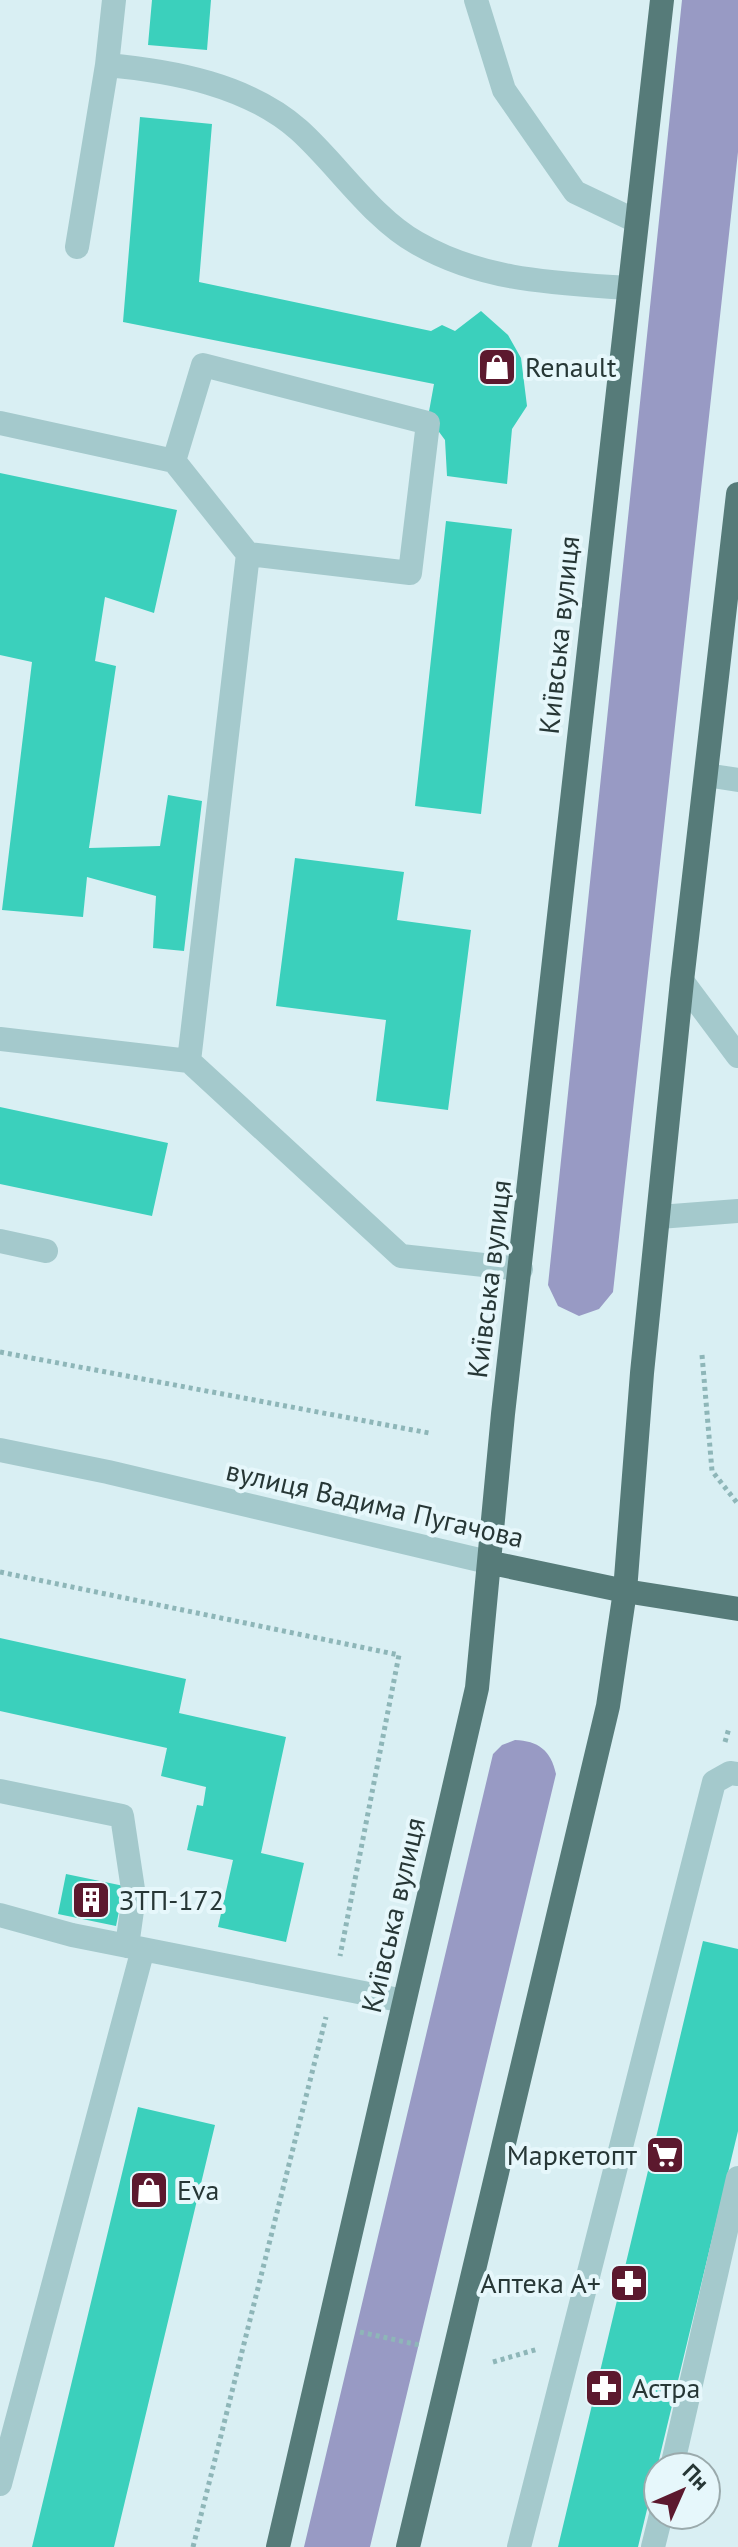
<svg xmlns="http://www.w3.org/2000/svg" width="738" height="2547" font-family="'PT Sans',sans-serif">
<style>
.green{fill:#989ac4}
.building{fill:#3bd0bc}
.lines{fill:none;stroke-linecap:round;stroke-linejoin:round}
.path{stroke:#8eb6b8;stroke-width:5;stroke-dasharray:4 4;stroke-linecap:butt}
.minor{stroke:#a4c9cc;stroke-width:24}
.major{stroke:#567b79;stroke-width:24}
.labels{text-anchor:middle;stroke-width:8;stroke-linejoin:round;paint-order:stroke}
.poi-label{font-size:28px;fill:#273736;stroke:#e6f7fb;text-anchor:start}
.street-label{font-size:28px;fill:#273736;stroke:#e6f7fb}
</style>
<rect width="100%" height="100%" fill="#d9eff3"/>
<path class="green" d="M682 0H738V152L613 1292 599 1309 579 1316 558 1306 548 1285Z
M515 1740C538 1741 551 1750 556 1774L370 2547H304L493 1754 502 1745Z"/>
<path class="building" d="M152 0H211L207 50 148 45Z
M140 117 212 124 199 282 431 331 442 325 455 331 481 311 508 335 521 358 527 406 512 429 507 484 447 476 445 440 428 417 434 384 123 322Z
M0 473 177 510 154 613 105 597 95 661 116 666 89 848 160 846 168 795 202 801 184 951 153 948 156 896 87 877 83 917 2 910 32 662 0 655Z
M446 521 512 529 481 814 415 806Z
M295 858 404 872 397 920 471 930 448 1110 376 1101 386 1020 276 1006Z
M0 1107 168 1143 152 1216 0 1184Z
M0 1638 186 1679 179 1713 286 1737 261 1853 304 1863 286 1942 218 1927 233 1860 187 1850 197 1805 203 1806 206 1787 161 1776 167 1748 0 1711Z
M66 1874 124 1886 116 1926 58 1914Z
M703 1941 738 1949V2131L638 2547H558Z
M138 2107 215 2125 114 2547H32Z"/>
<g class="lines">
<path class="path" d="M0 1352 429 1433
M702 1355 712 1471 738 1504
M0 1572 399 1655 340 1956
M725 1742 729 1728
M360 2332 419 2345
M493 2362 538 2349
M193 2547 326 2017"/>
<path class="minor" d="M114 0 107 65C173 71 248 85 299 130 337 164 372 218 417 243 483 281 554 283 628 288
M476 0 504 90 575 192 636 221
M77 247 107 65
M0 423 174 461 248 554 189 1061
M174 461 203 365 428 423 410 573 248 554
M706 775 738 780
M682 981 738 1056
M0 1039 189 1061 401 1256 521 1269
M659 1217 738 1211
M0 1241 46 1251
M0 1450 108 1472 492 1563
M0 1791 122 1816 134 1896 127 1946
M0 1915 72 1935 404 2001
M672 2467 738 2178
M0 2484 143 1949
M519 2547 714 1782 730 1773 738 1774
M653 2547 661 2515"/>
<path class="major" d="M492 1563 625 1591 738 1609
M278 2547 477 1688 503 1414 662 0
M408 2547 608 1706 625 1591 642 1373 682 981 738 494"/>
</g>
<defs>
<symbol id="shop-square" viewBox="-11 -11 22 22"><rect x="-9" y="-9" width="18" height="18" rx="4" fill="#5c192e" stroke="#e6f7fb"/><path d="M-5-2.5h2.3a2.7 3.5 0 0 1 5.4 0H5L5.5 6h-11ZM-1.5-2.5h3a1.5 2.3 0 0 0-3 0Z" fill="#fff"/></symbol>
<symbol id="building-square" viewBox="-11 -11 22 22"><rect x="-9" y="-9" width="18" height="18" rx="4" fill="#5c192e" stroke="#e6f7fb"/><path d="M-4-6H4V6H1V3H-1V6H-4ZM-2.5-4.3h1.7v1.8h-1.7ZM.8-4.3h1.7v1.8H.8ZM-2.5-1h1.7V.8h-1.7ZM.8-1h1.7V.8H.8Z" fill="#fff"/></symbol>
<symbol id="supermarket-square" viewBox="-11 -11 22 22"><rect x="-9" y="-9" width="18" height="18" rx="4" fill="#5c192e" stroke="#e6f7fb"/><path d="M-6-5.5h2.5l.6 2H6L4.5 2H-2.5L-4.4-4H-6ZM-1.5 3.2a1.3 1.3 0 1 0 .1 0ZM3 3.2a1.3 1.3 0 1 0 .1 0Z" fill="#fff"/></symbol>
<symbol id="pharmacy-square" viewBox="-11 -11 22 22"><rect x="-9" y="-9" width="18" height="18" rx="4" fill="#5c192e" stroke="#e6f7fb"/><path d="M-2-6h4v4h4v4h-4v4h-4v-4h-4v-4h4Z" fill="#fff"/></symbol>
</defs>
<g fill-rule="evenodd">
<use href="#shop-square" x="475" y="345" width="44" height="44"/>
<use href="#building-square" x="69" y="1878" width="44" height="44"/>
<use href="#supermarket-square" x="643" y="2133" width="44" height="44"/>
<use href="#shop-square" x="127" y="2168" width="44" height="44"/>
<use href="#pharmacy-square" x="607" y="2261" width="44" height="44"/>
<use href="#pharmacy-square" x="582" y="2366" width="44" height="44"/>
</g>
<g class="labels">
<g class="poi-label">
<text x="525" y="377">Renault</text>
<text x="119" y="1910">ЗТП-172</text>
<text x="637" y="2165" text-anchor="end">Маркетопт</text>
<text x="177" y="2200">Eva</text>
<text x="601" y="2293" text-anchor="end">Аптека А+</text>
<text x="632" y="2398">Астра</text>
</g>
<g class="street-label">
<text transform="translate(559 635) rotate(-84)" y="10">Київська вулиця</text>
<text transform="translate(489 1279) rotate(-83)" y="10">Київська вулиця</text>
<text transform="translate(375 1504) rotate(13)" y="10">вулиця Вадима Пугачова</text>
<text transform="translate(393 1915) rotate(-77)" y="10">Київська вулиця</text>
</g>
</g>
<g transform="translate(682 2491) rotate(45)"><circle r="38" fill="#e6f7fb" stroke="#9aaaac" stroke-width="2"/>
<path d="M0-6L14 30L0 20L-14 30Z" fill="#5c192e"/>
<text y="-12" font-size="22" font-weight="bold" text-anchor="middle" fill="#273736">Пн</text>
</g>
</svg>
